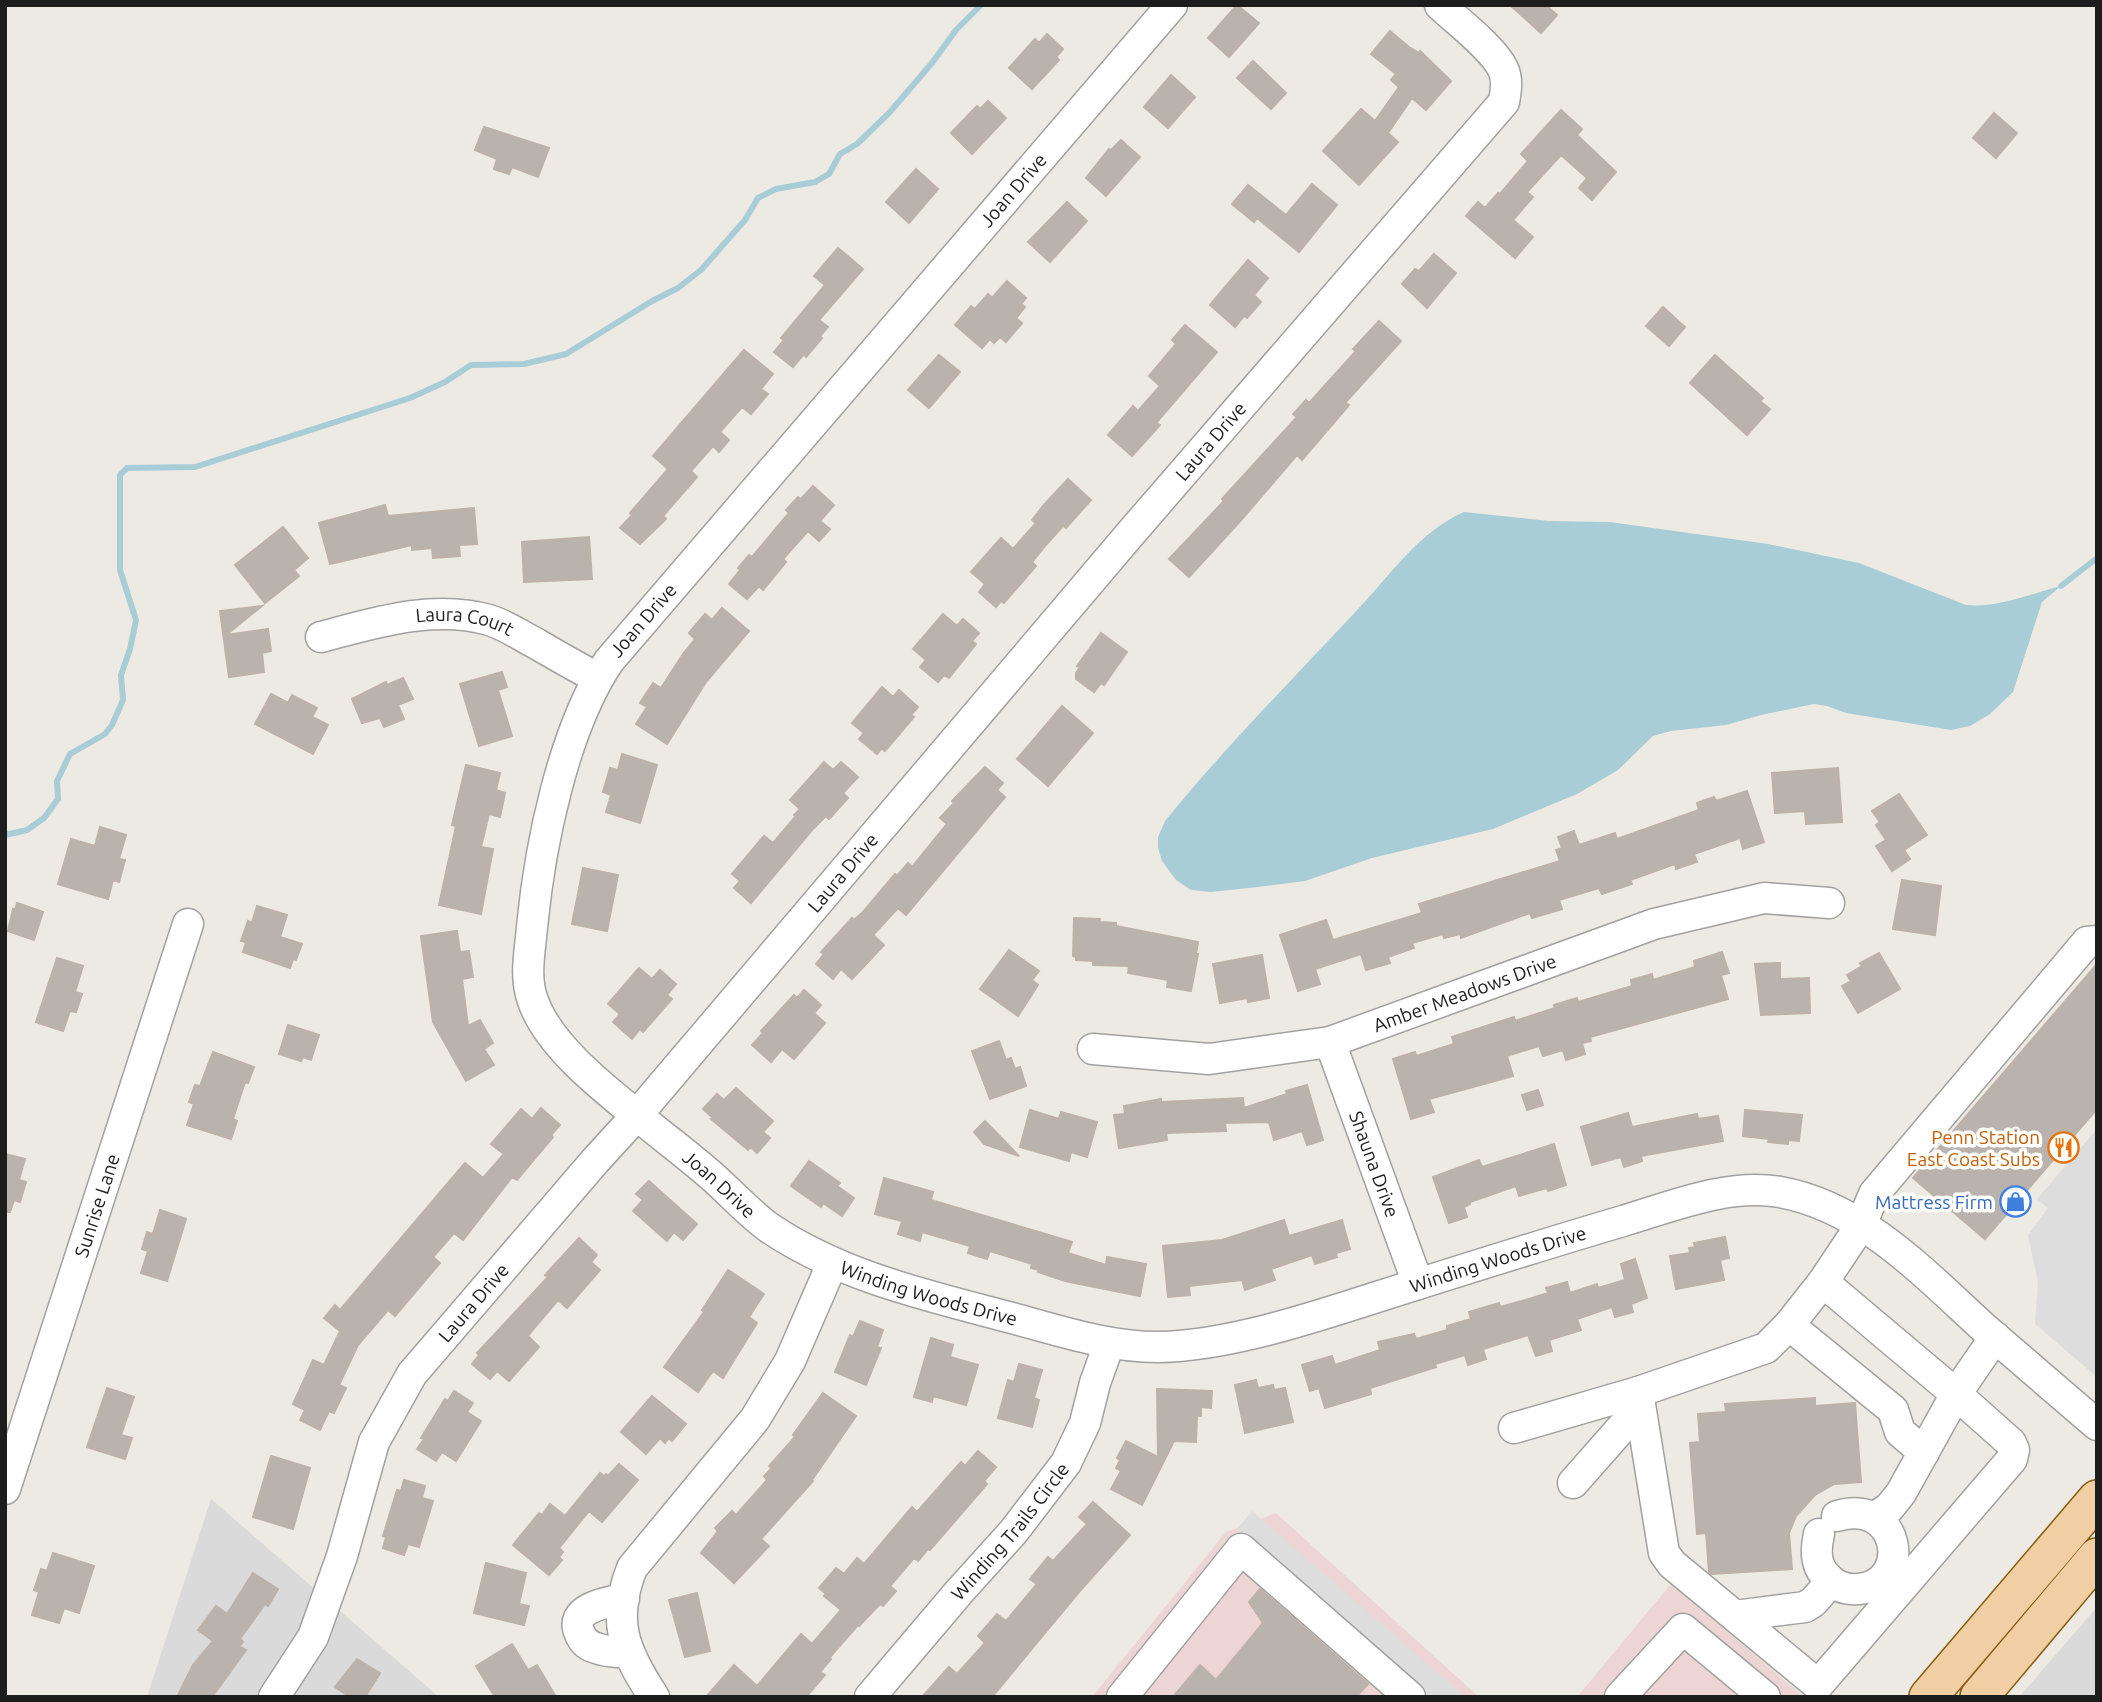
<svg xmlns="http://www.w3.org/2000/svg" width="2102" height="1702" font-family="Ubuntu,sans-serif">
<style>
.residential{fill:#dbdada}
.commercial{fill:#ecd5d4}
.parking{fill:#ddd}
.water{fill:#a8cdd7}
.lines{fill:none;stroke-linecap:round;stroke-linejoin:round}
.stream{stroke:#a8cdd7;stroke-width:6}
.building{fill:#bab3ad;stroke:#bdb1a8;stroke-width:2}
.minor-casing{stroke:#a1a1a1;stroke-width:33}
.major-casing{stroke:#875c0f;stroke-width:40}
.minor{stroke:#fff;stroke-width:30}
.major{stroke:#f2cea4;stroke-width:37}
.labels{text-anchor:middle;stroke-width:7;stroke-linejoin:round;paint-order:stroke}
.street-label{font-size:19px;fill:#1d1d1d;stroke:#fff}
.food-label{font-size:19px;fill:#c56008;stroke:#fff;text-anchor:end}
.shop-label{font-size:19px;fill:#366cbe;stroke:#fff;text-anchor:end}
</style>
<rect width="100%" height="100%" fill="#edeae4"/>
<path class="residential" d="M211 1499 439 1697H147Z
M2097 1607V1697H2019Z"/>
<path class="commercial" d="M1276 1513 1479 1697H1092L1226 1532Z
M1671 1584 1804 1697H1577Z"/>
<path class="parking" d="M2097 1129V1377L2035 1324 2038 1282 2028 1235 2048 1208 2037 1199Z
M1252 1511 1423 1660 1466 1697H1404L1413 1685 1237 1529Z"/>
<path class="water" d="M1464 512 1549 521 1610 522 1768 544 1859 563 1966 605C1999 608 2029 594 2061 586L2042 602 2013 692 1990 714 1970 726 1951 730 1846 713 1827 706 1814 704 1761 715 1726 725 1671 731 1653 736 1618 770 1577 794 1493 829 1372 858 1305 881 1258 887 1211 892 1191 890 1176 880 1162 861 1158 848V837L1165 821C1225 747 1293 679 1359 608 1391 574 1420 531 1464 512Z"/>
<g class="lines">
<path class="stream" d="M2061 586 2097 558
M5 835 27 830 44 818 58 799 57 781 70 754 105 734 112 725 123 700 121 675 130 649 136 620 120 570V475L127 468 195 467 410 398 445 382 471 365 524 364 566 354 652 301 678 288 701 270 745 220 758 198 776 189 815 182 829 174 840 154 857 144 889 113 932 63 956 30 981 5"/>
</g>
<path class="building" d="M1237 5 1259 23 1229 57 1208 38Z
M1510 5H1546L1557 15 1541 33Z
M1390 31 1409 47 1419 53 1420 51 1451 81 1426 110 1412 98 1388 133 1398 142 1359 185 1323 151 1361 109 1375 121 1399 87 1391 80 1396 74 1371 54Z
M1047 34 1063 49 1056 57 1059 60 1032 89 1009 68 1035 39 1039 43Z
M1253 61 1286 93 1271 109 1237 78Z
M1171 75 1195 97 1168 128 1144 107Z
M988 101 1006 118 972 154 951 133 977 106 980 109Z
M1561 110 1582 129 1577 135 1616 172 1592 200 1579 188 1587 178 1561 155 1527 192 1533 197 1513 220 1533 237 1515 258 1466 216 1478 202 1485 208 1498 193 1500 194 1528 161 1521 154Z
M1994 113 2017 133 1996 158 1973 138Z
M484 127 549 148 538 177 512 167 509 174 494 169 497 159 475 150Z
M1121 140 1140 157 1106 196 1086 178 1109 149 1111 150Z
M916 169 938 189 909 223 886 202Z
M1312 184 1337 205 1299 252 1257 218 1254 222 1232 204 1248 185 1286 215Z
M1067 202 1087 221 1050 262 1028 242Z
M838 248 863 269 819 320 828 327 820 336 822 338 806 357 804 354 793 367 774 352 784 340 781 338 825 285 814 276Z
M1434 254 1456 273 1427 308 1402 284 1415 269 1419 271Z
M1248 260 1268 278 1254 295 1261 302 1247 318 1244 316 1235 327 1210 305Z
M1007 281 1026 298 1021 304 1025 307 1016 318 1022 323 1006 342 1000 337 994 343 990 339 982 348 955 325 971 306 975 309 988 294 992 298Z
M1663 307 1685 327 1669 346 1646 326Z
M1379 321 1401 341 1345 403 1349 405 1302 460 1297 455 1243 518 1189 577 1169 559 1224 501 1222 499 1297 417 1293 414 1306 400 1309 403 1356 351 1353 349Z
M1185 325 1217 352 1156 423 1160 425 1132 456 1108 435 1133 406 1138 411 1160 386 1149 376 1176 344 1172 340Z
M744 350 773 374 761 389 768 394 751 414 742 407 720 432 729 440 719 452 713 446 691 471 697 477 663 516 666 519 640 544 620 528 632 515 630 513 668 469 653 456Z
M939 355 960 372 929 408 908 390Z
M1715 355 1763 398 1760 401 1770 409 1747 435 1690 383Z
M1068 479 1091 500 1066 528 1063 526 1045 546 1032 562 1036 566 1004 603 1001 601 996 607 979 592 985 584 971 572 1001 538 1013 549 1036 523 1032 520 1043 506Z
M813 486 834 505 820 521 830 529 819 541 808 531 783 559 786 562 763 590 759 586 747 599 729 584 740 570 738 568 749 555 752 557 789 513 786 510 798 497 801 499Z
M385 505 388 516 474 508 477 544 459 545 460 556 433 558 432 548 412 550V545L330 564 319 523Z
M283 527 308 558 294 570 299 576 265 603 235 565Z
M589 537 592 579 524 582 522 542Z
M262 606 226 635 268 629 271 651 262 653 264 672 229 677 220 611Z
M722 608 749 631 706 682 667 744 636 724 647 707 640 703 653 683 661 688 683 654 695 639 689 633 705 614 712 620Z
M943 614 957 626 963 619 979 633 972 641 976 644 949 678 944 675 938 682 920 667 926 660 913 649Z
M1101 633 1127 652 1104 685 1101 683 1094 692 1076 679V673L1080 667 1077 666Z
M502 672 507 687 498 690 512 736 479 746 460 684Z
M403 678 413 699 398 705 404 719 384 727 380 718 362 723 352 699 386 682 387 685Z
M882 687 893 697 899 690 918 707 911 715 914 717 885 751 882 748 877 754 859 739 864 733 852 723Z
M271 694 288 703 292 695 317 708 312 717 328 725 313 754 255 724Z
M1062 706 1093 733 1048 786 1017 759Z
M622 754 657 765 640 823 606 812 611 795 603 792 610 768 618 770Z
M824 762 833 770 841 762 858 777 843 793 848 798 829 819 826 816 812 830 751 903 734 888 740 881 732 874 764 836 773 843 796 816 794 815 800 809 790 800Z
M466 765 500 773 496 790 505 793 500 817 489 814 481 847 493 849 481 914 439 905 456 826 452 825Z
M985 767 1003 783 997 790 1005 797 906 915 898 908 873 935 884 945 852 979 841 969 833 979 816 964 824 954 821 952 852 918 854 920 863 912 895 874 897 876 908 863 912 867 947 824 940 818 954 803 952 801Z
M1838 768 1842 822 1806 824 1805 811 1775 813 1772 773Z
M1747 791 1764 842 1743 849 1740 838 1694 854 1697 862 1676 869 1675 864 1630 880 1632 884 1602 894 1599 888 1559 900 1562 909 1532 918 1530 913 1461 938 1460 934 1444 938 1443 934 1412 943 1414 948 1388 957 1390 963 1366 970 1361 954 1315 969 1320 984 1298 991 1280 935 1326 920 1333 940 1422 913 1419 904 1560 861 1556 850 1562 848 1558 837 1574 831 1579 845 1615 833 1617 839 1699 810 1697 803 1714 797 1716 801Z
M1899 794 1927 835 1904 850 1910 859 1892 871 1876 846 1886 840 1876 825 1880 822 1872 811Z
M100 827 126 835 119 859 125 860 119 882 113 880 108 899 58 884 71 839 95 846Z
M583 868 618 875 607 931 572 924Z
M1902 880 1941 886 1935 935 1893 929Z
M17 903 43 912 34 940 8 931 13 909 15 910Z
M257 906 287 915 280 937 302 944 296 960 293 959 290 968 243 952 246 942 241 941 248 921 252 923Z
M1074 918 1100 919 1099 922 1116 923V926L1198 942 1196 954H1198L1191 991 1167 987 1168 980 1128 973 1129 966 1093 965V961L1076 960V957L1073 956Z
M457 931 460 952 469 951 473 977 462 979 468 1026 480 1020 493 1043 484 1049 494 1065 466 1081 433 1022 421 936Z
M1009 950 1039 971 1032 980 1038 985 1018 1016 980 989Z
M1722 952 1729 973 1721 975 1728 999 1590 1037 1591 1041 1582 1043 1585 1054 1566 1060 1563 1050 1543 1056 1539 1046 1507 1056 1513 1076 1429 1099 1434 1112 1411 1119 1393 1059 1415 1052 1416 1056 1454 1044 1452 1037 1514 1017 1515 1021 1555 1008 1554 1005 1577 998 1578 1002 1632 986 1631 980 1652 974 1653 980 1695 967 1694 961Z
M1879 953 1900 989 1858 1013 1842 986 1851 981 1847 975 1862 966 1860 963Z
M1262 955 1269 998 1248 1002 1247 998 1220 1003 1213 964Z
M57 958 83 966 75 992 82 994 76 1012 70 1011 63 1031 36 1022Z
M1780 963V979L1809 978 1810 1013 1761 1015 1755 964Z
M2097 964V1109L1985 1239 1913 1178Z
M639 968 652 979 660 970 676 984 667 995 672 999 643 1032 640 1029 632 1039 613 1022 620 1014 608 1004Z
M804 990 821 1005 814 1013 825 1023 794 1059 782 1049 771 1062 752 1045 763 1033 761 1031 794 995 797 998Z
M288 1025 319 1035 311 1060 303 1057 301 1061 279 1054Z
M999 1041 1006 1060 1011 1058 1015 1069 1020 1067 1026 1086 990 1099 972 1051Z
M213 1052 254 1067 248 1083 245 1082 233 1119 237 1121 231 1139 187 1125 194 1104 189 1102 195 1085 200 1086Z
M1307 1085 1323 1140 1307 1145 1302 1131 1274 1140 1269 1122 1225 1123 1226 1131 1166 1133 1167 1140 1119 1148 1114 1115 1125 1114 1124 1106 1161 1099V1102L1243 1098 1244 1108 1287 1094 1286 1091Z
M736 1088 773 1121 763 1132 770 1138 757 1153 751 1147 748 1150 711 1119 713 1118 703 1109 717 1094 724 1100Z
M1538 1090 1543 1105 1527 1110 1522 1095Z
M541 1108 560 1125 551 1135 553 1137 517 1180 512 1177 463 1240 454 1233 433 1257 440 1263 395 1316 388 1310 358 1345 339 1385 346 1388 334 1413 329 1411 320 1430 300 1420 305 1410 293 1404 313 1360 324 1365 340 1331 324 1318 335 1305 340 1310 465 1163 483 1178 504 1154 491 1144 521 1109 532 1119Z
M1030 1110 1059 1119 1061 1112 1097 1122 1087 1157 1071 1152 1069 1161 1020 1147Z
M1745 1110 1802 1115 1799 1141 1788 1140V1144L1768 1142 1769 1139 1743 1136Z
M1628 1113 1632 1127 1697 1114 1698 1119 1718 1116 1723 1141 1641 1156 1642 1161 1624 1167 1621 1157 1592 1165 1581 1127Z
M985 1121 1019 1156 984 1144 974 1132Z
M1554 1144 1566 1185 1548 1191 1547 1188 1519 1196 1516 1186 1470 1202V1204L1464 1207 1467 1217 1449 1223 1433 1177 1479 1160 1482 1167Z
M5 1154 25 1159 19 1180 26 1182 20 1202 14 1200 10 1212H5Z
M809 1161 840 1183 837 1186 854 1198 842 1216 823 1203 821 1207 791 1186Z
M884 1178 933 1192 931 1200 1072 1242 1068 1253 1106 1265 1107 1257 1146 1264 1140 1296 1065 1281 1038 1272 1039 1270 1031 1268 1032 1264 990 1251 987 1259 968 1253 970 1246 922 1232 920 1241 898 1234 902 1221 875 1214Z
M649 1181 697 1224 683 1240 674 1232 667 1241 633 1211 643 1200 636 1194Z
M160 1210 186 1219 167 1281 141 1273 148 1251 142 1249 147 1232 153 1234Z
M1284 1220 1289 1236 1342 1220 1350 1249 1336 1253 1337 1257 1315 1264 1312 1255 1271 1269 1275 1280 1245 1290 1242 1280 1189 1286 1190 1295 1168 1297 1163 1246 1222 1240Z
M1725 1237 1729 1258 1720 1260 1724 1280 1676 1289 1670 1256 1690 1253 1689 1248 1695 1247 1694 1243Z
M579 1238 597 1255 591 1262 600 1270 567 1308 558 1300 536 1326 528 1336 539 1347 509 1381 497 1371 490 1379 472 1364 479 1355 477 1353 548 1277 545 1275Z
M1635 1259 1647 1298 1631 1304 1633 1312 1615 1317 1612 1307 1577 1319 1581 1330 1549 1340 1552 1351 1536 1356 1528 1335 1483 1349 1486 1359 1468 1365 1465 1355 1435 1364 1436 1367 1370 1388 1371 1394 1325 1408 1319 1388 1310 1391 1302 1365 1332 1356 1335 1365 1380 1350 1378 1342 1414 1334 1416 1339 1447 1330V1326L1471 1319 1469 1312 1499 1303 1500 1307 1532 1298 1548 1293 1546 1288 1567 1282 1570 1293 1597 1284 1598 1288 1625 1280 1621 1264Z
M728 1270 764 1294 749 1317 757 1323 723 1378 713 1371 698 1392 664 1367 704 1312 702 1310Z
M860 1321 883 1330 877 1347 881 1348 866 1385 835 1372 850 1335 853 1337Z
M931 1338 953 1345 950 1357 978 1365 966 1405 933 1396 932 1402 914 1397Z
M1019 1364 1042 1370 1034 1398 1039 1400 1032 1427 998 1418 1008 1380 1014 1382Z
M1256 1380 1258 1388 1273 1385 1274 1390 1285 1388 1293 1422 1245 1433 1235 1385Z
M107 1388 134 1397 121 1435 132 1438 125 1459 87 1447Z
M1157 1389 1212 1391 1211 1408 1201 1407V1416H1197L1196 1442 1174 1441 1142 1505 1111 1489 1121 1471 1116 1468 1120 1460 1117 1458 1126 1441 1158 1457Z
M454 1391 473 1403 467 1412 481 1421 456 1461 442 1452 436 1461 417 1449 424 1439 421 1438 445 1399 448 1401Z
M823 1393 856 1416 812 1480 813 1481 761 1539 769 1546 734 1583 701 1553 718 1531 715 1528 732 1511 736 1515 767 1480 764 1476 772 1468 769 1466 795 1437 793 1435Z
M652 1396 686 1424 672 1441 669 1438 665 1443 660 1438 646 1454 621 1432Z
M1815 1398V1406L1855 1403 1861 1482 1834 1484 1815 1495 1796 1516 1789 1533 1792 1569 1712 1574 1709 1572 1706 1533 1697 1534 1690 1443 1700 1442 1698 1414 1726 1412 1725 1404Z
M978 1451 996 1467 984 1481 987 1484 930 1550 928 1549 918 1561 914 1558 890 1586 896 1591 883 1606 880 1604 859 1626 858 1625 830 1657 831 1659 820 1672 825 1675 806 1697H706L734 1665 757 1686 801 1634 812 1644 841 1610 824 1596 826 1594 819 1588 836 1568 844 1574 857 1558 864 1564 912 1507 917 1512 961 1462 965 1466Z
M271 1456 310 1468 293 1529 253 1517Z
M619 1464 638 1480 602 1522 589 1511 559 1548 563 1552 559 1557 562 1560 549 1575 513 1545 539 1513 542 1515 550 1504 565 1516 600 1473 604 1476 606 1474 608 1476Z
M404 1480 425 1486 422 1498 433 1501 419 1547 408 1544 404 1555 383 1548 386 1537 383 1536 397 1490 401 1491Z
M1093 1502 1130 1535 1079 1592 992 1697H922L949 1667 957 1674 985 1643 978 1636 997 1614 1006 1621 1037 1584 1030 1579 1048 1557 1053 1561 1087 1524 1079 1517Z
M53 1553 94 1566 79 1613 64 1608 59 1623 32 1615 39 1592 34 1590 41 1569 47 1571Z
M486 1563 526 1573 519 1604 529 1606 524 1625 474 1613Z
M253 1573 278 1589 268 1606 265 1604 240 1639 243 1642 239 1646 246 1650 212 1697H177L193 1665 213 1641 198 1630 216 1606 227 1614Z
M1260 1589 1368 1684 1356 1697H1173L1200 1665 1216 1680 1263 1623 1249 1602Z
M697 1593 710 1651 685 1657 669 1600Z
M512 1644 528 1670 537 1665 556 1697H495L476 1666Z
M357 1659 380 1673 365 1697H350L335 1687Z"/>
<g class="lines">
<defs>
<g id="minor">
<path id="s1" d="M1172 5 609 661C563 730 540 845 532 927 530 952 524 977 533 1001 550 1049 610 1093 649 1125 671 1143 694 1160 715 1179 734 1196 751 1215 771 1229 843 1277 929 1296 1012 1318 1060 1331 1108 1347 1158 1347 1227 1346 1312 1318 1377 1297 1459 1271 1541 1245 1623 1221 1673 1206 1728 1183 1780 1192 1861 1206 1925 1274 1983 1327 2021 1360 2059 1392 2097 1425"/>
<path id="s2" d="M321 637C374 623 433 604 489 620 506 625 521 636 537 644 557 656 577 667 597 678"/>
<path id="s3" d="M1330 1042 1418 1284"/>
<path id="s4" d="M1093 1049 1209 1059 1330 1042 1654 924 1764 898 1829 903"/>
<path d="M1823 1282 1956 1394 1901 1493 1889 1508 1875 1517"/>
<path d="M1789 1325 1893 1410 1900 1432 1924 1452"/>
<path d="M1995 1337 1956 1394 2011 1443 2014 1450 2012 1459 1818 1685 1672 1564 1664 1553 1638 1392 1766 1348 1789 1325 1823 1282 1861 1225 1874 1194 2087 942 2097 941"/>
<path d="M1514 1428 1638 1392"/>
<path d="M1573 1483 1640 1407"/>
<path id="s5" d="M5 1489 188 924"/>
<path d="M1819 1534C1815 1551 1815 1567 1829 1579 1837 1587 1848 1590 1859 1589 1914 1583 1900 1497 1837 1516"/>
<path d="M624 1599C608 1602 567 1608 580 1634 583 1641 588 1646 596 1648 606 1652 618 1652 629 1653"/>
<path d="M1735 1616 1805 1607 1813 1602 1831 1582"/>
<path id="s6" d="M274 1697 313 1637 342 1556 374 1442 412 1374 595 1161 637 1115 1131 533 1504 102C1506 91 1508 79 1503 69 1494 49 1457 21 1440 5"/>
<path d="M654 1697C624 1651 611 1621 632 1568L755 1419 790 1361 832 1264"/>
<path id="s7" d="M870 1697 959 1592 1014 1531 1066 1463 1085 1423 1095 1383 1109 1344"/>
<path d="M1122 1697 1241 1549 1410 1697"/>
<path d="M1620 1697 1683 1629 1765 1697"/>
</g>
<path id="major" d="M1928 1697 2097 1499
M1979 1697 2097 1557"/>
</defs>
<use href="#minor" class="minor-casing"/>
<use href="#major" class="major-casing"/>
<use href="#minor" class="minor"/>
<use href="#major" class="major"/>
</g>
<defs>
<symbol id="restaurant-ring" viewBox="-11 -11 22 22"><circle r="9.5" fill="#fff" stroke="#e8710a" stroke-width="1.5"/><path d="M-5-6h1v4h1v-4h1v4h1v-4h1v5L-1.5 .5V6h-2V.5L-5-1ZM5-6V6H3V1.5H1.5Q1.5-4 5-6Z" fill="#e8710a"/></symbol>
<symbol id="shop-ring" viewBox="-11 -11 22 22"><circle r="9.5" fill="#fff" stroke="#3f7fe0" stroke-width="1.5"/><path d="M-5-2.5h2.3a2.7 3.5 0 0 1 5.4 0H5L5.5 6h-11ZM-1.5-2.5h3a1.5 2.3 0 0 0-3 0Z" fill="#3f7fe0"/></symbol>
</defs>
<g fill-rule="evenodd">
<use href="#restaurant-ring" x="2046" y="1130" width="35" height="35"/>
<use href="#shop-ring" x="1998" y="1184" width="35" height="35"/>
</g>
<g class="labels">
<g class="street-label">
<text transform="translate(1013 190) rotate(-49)" y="7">Joan Drive</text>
<text dy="7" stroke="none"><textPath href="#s6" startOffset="1582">Laura Drive</textPath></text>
<text transform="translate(643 620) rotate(-49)" y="7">Joan Drive</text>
<text dy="7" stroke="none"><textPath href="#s2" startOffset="147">Laura Court</textPath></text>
<text dy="7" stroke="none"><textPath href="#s6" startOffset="1015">Laura Drive</textPath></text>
<text dy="7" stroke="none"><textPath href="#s4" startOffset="382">Amber Meadows Drive</textPath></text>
<text dy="7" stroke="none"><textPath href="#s3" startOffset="130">Shauna Drive</textPath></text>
<text dy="7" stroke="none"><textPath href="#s1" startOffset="1482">Joan Drive</textPath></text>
<text dy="7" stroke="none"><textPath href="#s5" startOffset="298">Sunrise Lane</textPath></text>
<text dy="7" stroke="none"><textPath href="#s1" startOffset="2310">Winding Woods Drive</textPath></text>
<text dy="7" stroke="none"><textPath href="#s1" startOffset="1722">Winding Woods Drive</textPath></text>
<text dy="7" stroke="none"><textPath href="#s6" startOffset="448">Laura Drive</textPath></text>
<text dy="7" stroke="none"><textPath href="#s7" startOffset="217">Winding Trails Circle</textPath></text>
</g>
<g class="food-label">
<text x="2040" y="1144">Penn Station<tspan x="2040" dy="22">East Coast Subs</tspan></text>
</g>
<g class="shop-label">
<text x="1993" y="1209">Mattress Firm</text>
</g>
</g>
<rect width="2102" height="1702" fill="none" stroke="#1d1d1d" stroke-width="14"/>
</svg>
